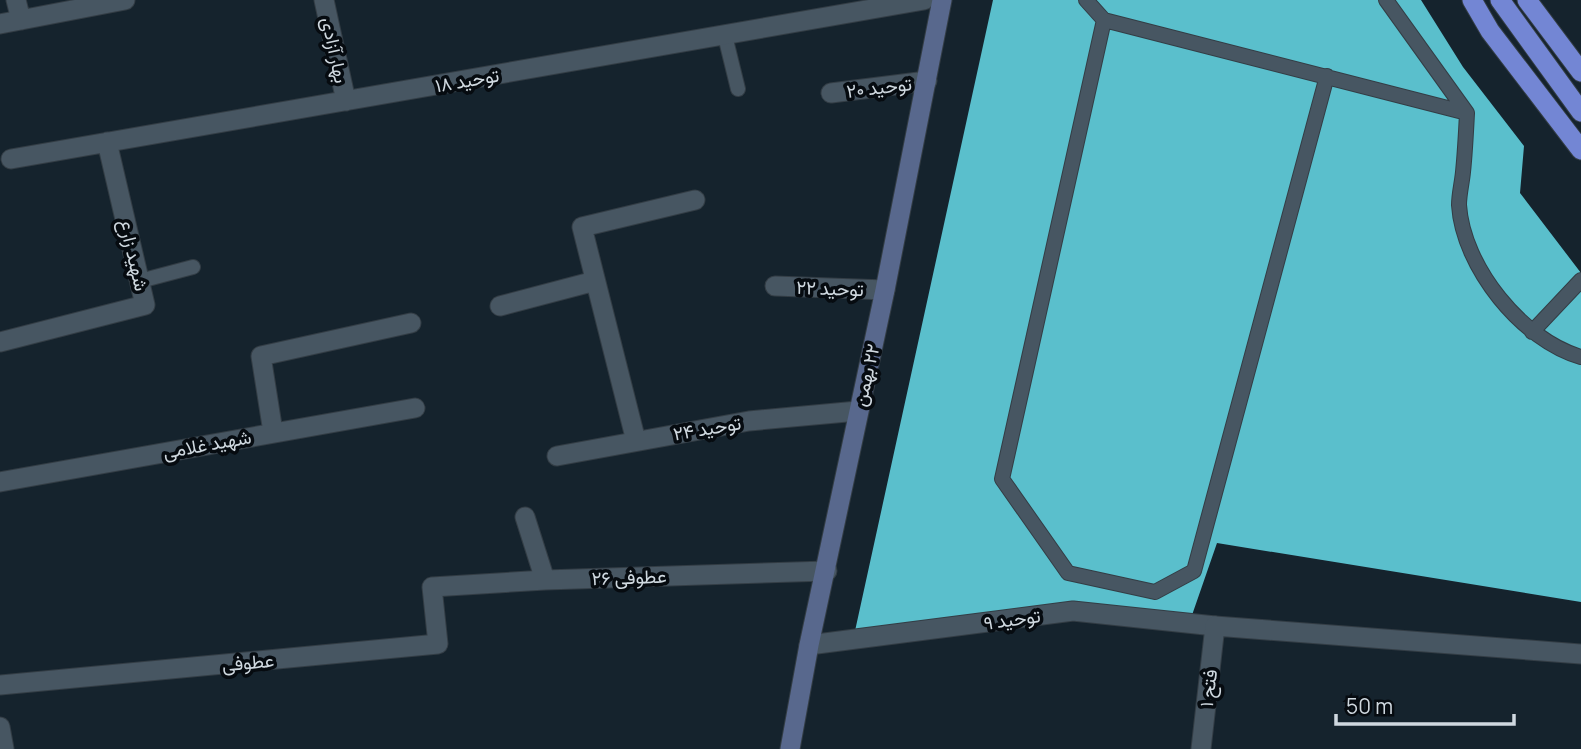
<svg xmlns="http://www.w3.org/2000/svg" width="1581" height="749" font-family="Manrope,Vazirmatn,sans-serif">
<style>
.building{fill:#5abfcc}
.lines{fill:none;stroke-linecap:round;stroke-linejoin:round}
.service-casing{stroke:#333d45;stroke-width:16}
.minor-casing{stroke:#333d45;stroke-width:21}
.tertiary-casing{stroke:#333d45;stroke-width:21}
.secondary-casing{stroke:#333d45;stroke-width:21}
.trunk-casing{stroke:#333d45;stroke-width:21}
.service{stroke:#475662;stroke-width:14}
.minor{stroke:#475662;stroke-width:19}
.tertiary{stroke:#475662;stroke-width:19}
.secondary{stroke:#58688d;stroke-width:19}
.trunk{stroke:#7386d4;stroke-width:19}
.labels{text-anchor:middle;stroke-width:7;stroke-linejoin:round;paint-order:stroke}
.street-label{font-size:19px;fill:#cfd8df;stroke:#060b10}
</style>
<rect width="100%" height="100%" fill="#15232d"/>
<path class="building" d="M993 0H1421L1463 67 1524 146 1520 193 1581 273V602L1217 543 1191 618 1059 603 855 631Z"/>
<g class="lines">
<defs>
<path id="service" d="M1086 0 1104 20 1467 113
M1386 0 1467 113C1466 133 1465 153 1463 172 1462 183 1459 194 1459 205 1463 267 1522 340 1581 357
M1104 20 1002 479 1068 573 1155 592 1194 571 1327 76
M725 36 738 89
M140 281 193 267
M1532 332 1581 280"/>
<path id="minor" d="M16 0 21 20
M324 0 346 101
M0 24 125 0
M831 93 927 81
M11 159 924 0
M775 286 885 290
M500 306 595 281
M0 342 145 305 107 142
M273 432 261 356 411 323
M636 441 582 227 695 200
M557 456 749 421 858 411
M0 482 415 408
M525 517 545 580
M809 645 1073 611 1215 626
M0 685 438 644 432 587 545 580 827 571"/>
<path id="tertiary" d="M0 727 4 749
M1201 749 1215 626 1581 654"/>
<path id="secondary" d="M790 749 809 645 885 290 942 0"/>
<path id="trunk" d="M1472 0 1490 31 1581 150
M1500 0 1581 112
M1527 0 1581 72"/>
</defs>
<use href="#service" class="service-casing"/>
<use href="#minor" class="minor-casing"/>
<use href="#tertiary" class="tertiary-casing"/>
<use href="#secondary" class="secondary-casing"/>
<use href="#trunk" class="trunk-casing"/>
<use href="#service" class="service"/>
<use href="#minor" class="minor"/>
<use href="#tertiary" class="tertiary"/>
<use href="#secondary" class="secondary"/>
<use href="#trunk" class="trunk"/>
</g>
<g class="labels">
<g class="street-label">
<text transform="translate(335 50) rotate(78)" y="7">بهار آزادی</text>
<text transform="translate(467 80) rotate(-10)" y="7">توحید ۱۸</text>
<text transform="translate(879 87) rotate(-7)" y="7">توحید ۲۰</text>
<text transform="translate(134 255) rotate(77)" y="7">شهید زارع</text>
<text transform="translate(830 288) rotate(2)" y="7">توحید ۲۲</text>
<text transform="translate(866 375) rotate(-77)" y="7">٢٢ بهمن</text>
<text transform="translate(707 428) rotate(-10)" y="7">توحید ۲۴</text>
<text transform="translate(207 444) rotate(-10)" y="7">شهید غلامی</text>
<text transform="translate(629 577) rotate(-2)" y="7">عطوفی ۲۶</text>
<text transform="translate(1012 619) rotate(-8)" y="7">توحید ۹</text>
<text transform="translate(248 662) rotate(-5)" y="7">عطوفی</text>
<text transform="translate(1208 688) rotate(-83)" y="7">فتح ۱</text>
</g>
</g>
<path d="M1336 714v10h178v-10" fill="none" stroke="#cfd8df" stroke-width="3.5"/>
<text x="1346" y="714" font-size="21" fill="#cfd8df" stroke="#060b10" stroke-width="5" paint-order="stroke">50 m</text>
</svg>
